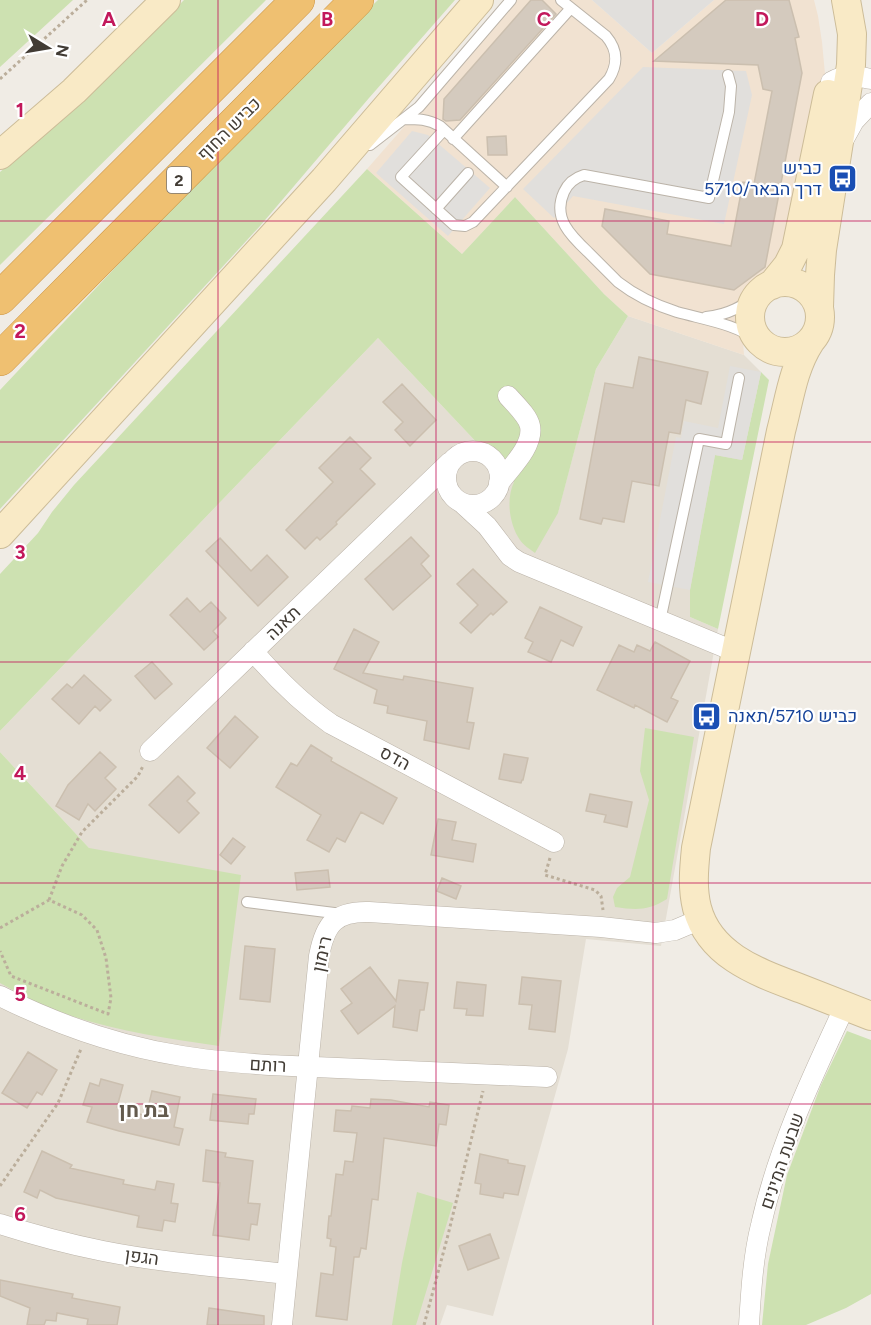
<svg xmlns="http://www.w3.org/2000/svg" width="871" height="1325" font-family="Figtree,Heebo,sans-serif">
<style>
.residential{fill:#e4ded3}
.commercial{fill:#f1e2d1}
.green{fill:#cde1b1}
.parking{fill:#e1dfdc}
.building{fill:#d4cabe;stroke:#cbbfaf;stroke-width:1.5}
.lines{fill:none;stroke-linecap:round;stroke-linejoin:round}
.lane-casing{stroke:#bbb3a8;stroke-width:12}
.street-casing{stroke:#bbb3a8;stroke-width:21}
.secondary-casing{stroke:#ccbc98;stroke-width:30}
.highway-casing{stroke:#cc9442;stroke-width:34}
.path{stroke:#bbae9b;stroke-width:3;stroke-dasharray:3 3;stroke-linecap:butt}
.lane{stroke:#fff;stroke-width:10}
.street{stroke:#fff;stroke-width:20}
.secondary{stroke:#f9eac6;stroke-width:28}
.highway{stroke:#efc071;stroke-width:33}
.grid{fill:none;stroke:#c2185b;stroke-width:1.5;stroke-opacity:0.55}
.labels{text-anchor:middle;stroke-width:4.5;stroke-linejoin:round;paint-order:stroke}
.shield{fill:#fff;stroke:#7b7672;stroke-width:1.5}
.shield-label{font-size:16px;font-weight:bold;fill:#423c35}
.street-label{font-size:18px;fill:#423c35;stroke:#fff}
.transit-label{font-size:18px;fill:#164399;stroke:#fff;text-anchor:end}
.quarter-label{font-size:21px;font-weight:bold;fill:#635a4d;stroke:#fff}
.grid-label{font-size:20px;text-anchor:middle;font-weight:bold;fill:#c2185b;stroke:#fff;stroke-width:4.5;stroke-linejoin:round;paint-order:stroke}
</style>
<rect width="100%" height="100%" fill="#f0ece5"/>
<path class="residential" d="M628 316 744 355 761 372 742 460 690 617 718 629 661 946 586 939 568 1049 493 1316 447 1305 440 1325H0V832L89 848 0 752V731L378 338 514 482 558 512 596 369Z"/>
<path class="commercial" d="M515 0H592L652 53 714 0H814L818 16 822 42 825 74 789 237 774 269 747 293 741 316 744 355 628 316 604 294 515 197 462 254 367 169Z"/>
<path class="green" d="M0 0H73L0 67Z
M184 0H266L0 265V172L83 101Z
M378 0H455L369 98 260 226 0 509V390L257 117Z
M367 169 462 254 515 197 604 294 628 316 596 369 558 513 535 553C530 549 523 545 520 540 509 524 506 499 514 482L378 338 0 731V574L38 533 52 512 74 485Z
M761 372 769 380 718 629 690 617V590L715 455 742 460Z
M645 728 694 737 667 899C648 911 636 910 615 907L613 897 617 888 630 877 649 800 640 771Z
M0 752 89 848 241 875 219 1046C162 1038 104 1029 49 1008 32 1002 16 991 0 983Z
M847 1031 871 1040V1294L846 1308 806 1325H762L768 1264 787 1175 821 1085Z
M417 1192 453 1203 416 1325H392L402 1263Z"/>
<path class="parking" d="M592 0H714L652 53Z
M643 67 746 71 752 95 724 224 573 196 554 218 523 189Z
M412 131 428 135 490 188 448 236 376 173Z
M730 366 761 372 742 460 715 455 690 590 648 582 676 437 681 438 684 421 718 428Z"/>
<path class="building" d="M531 0H542L556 14 460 120 446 121 443 119 444 99Z
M726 0H789L799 37 795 38 802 73 765 267 734 290 650 274 602 226 605 209 669 221 667 234 731 246 743 182 754 184 772 91 763 89 758 65 654 61Z
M506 136 507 155H488L487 137Z
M639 357 708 372 701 404 686 400 680 434 669 432 659 486 632 481 624 522 603 518 601 524 580 519 605 383 633 388Z
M402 384 436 420 410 446 395 430 403 422 383 402Z
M350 437 371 458 360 469 375 484 336 522 337 524 320 540 317 537 305 549 286 530 333 482 319 468Z
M411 537 429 556 421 564 431 576 393 610 365 579Z
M220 538 251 571 267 555 288 577 258 606 206 551Z
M473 569 507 602 493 615 491 613 471 633 460 623 478 605 457 584Z
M187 598 200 612 211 602 226 618 213 631 218 637 204 650 170 615Z
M540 607 582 627 573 646 561 640 551 662 528 652 533 642 525 638Z
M354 629 379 642 363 673 403 680 404 676 473 688 467 722 474 723 469 749 424 740 427 721 387 713 388 706 374 703 377 690 334 669Z
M655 642 690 661 671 698 678 701 667 722 635 705 634 708 597 690 619 645 634 652 637 645 650 651Z
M152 662 172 684 155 699 135 676Z
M84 675 111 700 100 711 95 706 79 724 52 699 67 684 72 688Z
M235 716 258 737 230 768 207 748Z
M311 745 332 758 331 761 397 798 383 824 361 812 345 842 337 838 329 852 307 840 321 815 276 787 291 763 297 766Z
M100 752 116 767 105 778 116 789 95 811 88 804 79 820 56 806 68 785Z
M504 754 528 758 523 780H522L521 783 499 779Z
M178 776 195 793 187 801 199 813 179 833 149 805Z
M590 794 632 802 627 827 604 822 606 815 586 811Z
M438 819 456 822 452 840 476 844 473 862 431 855Z
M233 838 245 847 231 864 220 855Z
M328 870 330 887 297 890 295 873Z
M442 878 461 886 456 899 437 891Z
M245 946 275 949 270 1002 240 999Z
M370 967 396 1001 399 980 428 983 424 1010H420L417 1031 393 1027 395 1006 358 1034 341 1011 352 1003 341 989Z
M522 977 561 981 555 1032 529 1029 532 1005 519 1004Z
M457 982 486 985 483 1016 466 1015 467 1009 454 1008Z
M28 1052 57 1070 42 1095 37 1092 27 1108 2 1093Z
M101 1079 123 1085 117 1107 146 1116 152 1091 180 1097 174 1127 183 1129 179 1145 119 1131 87 1122 92 1107 83 1105 90 1083 99 1086Z
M213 1094 256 1099 254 1114H249L248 1124 210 1120Z
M371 1099 391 1100 429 1107 430 1102 449 1105 446 1125 439 1124 436 1146 384 1138 378 1200 372 1199 366 1249 361 1248 359 1257H354L347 1320 316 1316 321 1273 333 1275 336 1247 330 1246 331 1239 327 1238 329 1216H331L336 1174 343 1175 345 1161 353 1162 357 1133 334 1131 336 1110 351 1111 352 1106 370 1108Z
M206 1150 226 1153 225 1157 253 1161 248 1203 260 1204 257 1225 251 1224 249 1240 213 1235 220 1183 203 1181Z
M42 1151 72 1165 70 1168 124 1180 123 1184 155 1190 157 1181 174 1184 171 1203 178 1204 175 1222 164 1220 162 1231 137 1227 139 1216 56 1198 40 1190 37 1198 24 1192Z
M480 1154 508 1160V1163L525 1166 518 1195 504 1193 503 1198 480 1194 481 1184 475 1183Z
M490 1234 499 1258 468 1270 459 1246Z
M0 1280 73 1294 72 1298 120 1307 117 1325H87L88 1319 57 1313 56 1321 46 1320 44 1325H27L30 1308 0 1296Z
M209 1308 264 1316V1325H207Z"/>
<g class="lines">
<defs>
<path id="lane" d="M728 75 731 86 729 112 709 198 584 175C574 178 568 183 564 192 552 218 571 236 588 252 598 262 608 272 618 282 636 296 655 305 677 312 706 320 736 324 760 342
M404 119C418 119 428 119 440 126L507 187
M444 130 401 177 454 225 465 226 473 222 609 79C618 64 618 50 606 36L561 0
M453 139 571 8
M370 145 419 107 511 0
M436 209 468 173
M706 317C728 315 744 306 761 292
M660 621 699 439 726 444 739 378
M247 902 342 914"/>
<path id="street" d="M831 82C847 73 854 76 871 79
M844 139 854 121 871 103
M446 478a27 27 0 1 1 54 0a27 27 0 1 1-54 0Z
M499 483C510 468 534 446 530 426 528 416 515 404 508 396
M462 503 487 526 510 556 519 562 736 652
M253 651C277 679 301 703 331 724L554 842
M150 751 450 462
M0 996C58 1025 118 1046 182 1056 211 1061 240 1063 269 1065L547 1077
M0 1224C34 1235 68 1244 103 1251 163 1263 226 1267 287 1274
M282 1325 319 956C325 924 335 911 369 912L601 927 656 933 675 930 701 919
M749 1325C751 1291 753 1257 761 1225 778 1148 812 1077 845 1006"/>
<path id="secondary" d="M0 155 74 91 166 0
M750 317a35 35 0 1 1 70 0a35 35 0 1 1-70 0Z
M772 285 788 265 796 249 828 94
M819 307 820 275 822 250 851 65 852 34 846 0
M810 342C793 368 789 401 781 431L696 848C694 868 692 888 697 908 710 957 760 973 802 989 825 998 848 1007 871 1016
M0 534 324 180 479 0"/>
<path id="highway" d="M0 298 298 0
M0 359 357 0"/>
</defs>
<use href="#lane" class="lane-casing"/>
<use href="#street" class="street-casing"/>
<use href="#secondary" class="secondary-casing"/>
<use href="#highway" class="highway-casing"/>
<path class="path" d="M0 79 87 0
M550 858 545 875 595 890 601 896 603 910
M49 900 62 866 82 832 138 776 143 766
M0 928 49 900 82 915 97 930 106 958 111 998 108 1014 11 976 0 951
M0 1186 58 1103 81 1049
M424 1325 448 1235 483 1091"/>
<use href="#lane" class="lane"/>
<use href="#street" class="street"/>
<use href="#secondary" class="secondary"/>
<use href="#highway" class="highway"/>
</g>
<path class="grid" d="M218 0V1325M436 0V1325M653 0V1325M0 221H871M0 442H871M0 662H871M0 883H871M0 1104H871"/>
<defs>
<symbol id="bus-square" viewBox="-11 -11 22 22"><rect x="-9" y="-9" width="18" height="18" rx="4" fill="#1a4fb4" stroke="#fff"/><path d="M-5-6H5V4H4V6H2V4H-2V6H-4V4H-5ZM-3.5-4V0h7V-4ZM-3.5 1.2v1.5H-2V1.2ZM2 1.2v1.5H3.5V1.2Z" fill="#fff"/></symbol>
</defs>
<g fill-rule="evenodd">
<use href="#bus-square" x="826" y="162" width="33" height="33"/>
<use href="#bus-square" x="690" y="700" width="33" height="33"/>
</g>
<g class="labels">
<rect class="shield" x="167" y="167" width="24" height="26" rx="4.5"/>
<g class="shield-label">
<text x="179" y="186">2</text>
</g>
<g class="street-label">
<text transform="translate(229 129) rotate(-45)" y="6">כביש החוף</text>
<text transform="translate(283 623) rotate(-44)" y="6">תאנה</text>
<text transform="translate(395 758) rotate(28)" y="6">הדס</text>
<text transform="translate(322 954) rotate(-78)" y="6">רימון</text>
<text transform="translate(268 1065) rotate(3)" y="6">רותם</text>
<text transform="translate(782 1161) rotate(-71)" y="6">שבעת המינים</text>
<text transform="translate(142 1257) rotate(8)" y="6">הגפן</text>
</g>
<g class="transit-label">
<text x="822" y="174">כביש<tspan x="822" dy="21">5710/דרך הבאר</tspan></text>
<text x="728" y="722" text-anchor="start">כביש 5710/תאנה</text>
</g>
<g class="quarter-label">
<text x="144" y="1117">בת חן</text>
</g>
</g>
<g class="grid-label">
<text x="109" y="26">A</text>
<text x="327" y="26">B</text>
<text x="544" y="26">C</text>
<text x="762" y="26">D</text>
<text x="20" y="117">1</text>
<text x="20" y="338">2</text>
<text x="20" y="559">3</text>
<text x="20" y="780">4</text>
<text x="20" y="1001">5</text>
<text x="20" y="1221">6</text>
</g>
<g transform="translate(48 48) rotate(101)" stroke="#ffffff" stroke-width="4.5" paint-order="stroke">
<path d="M0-4.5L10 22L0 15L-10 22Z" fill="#423c35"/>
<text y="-9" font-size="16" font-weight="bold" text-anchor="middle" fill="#423c35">N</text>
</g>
</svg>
